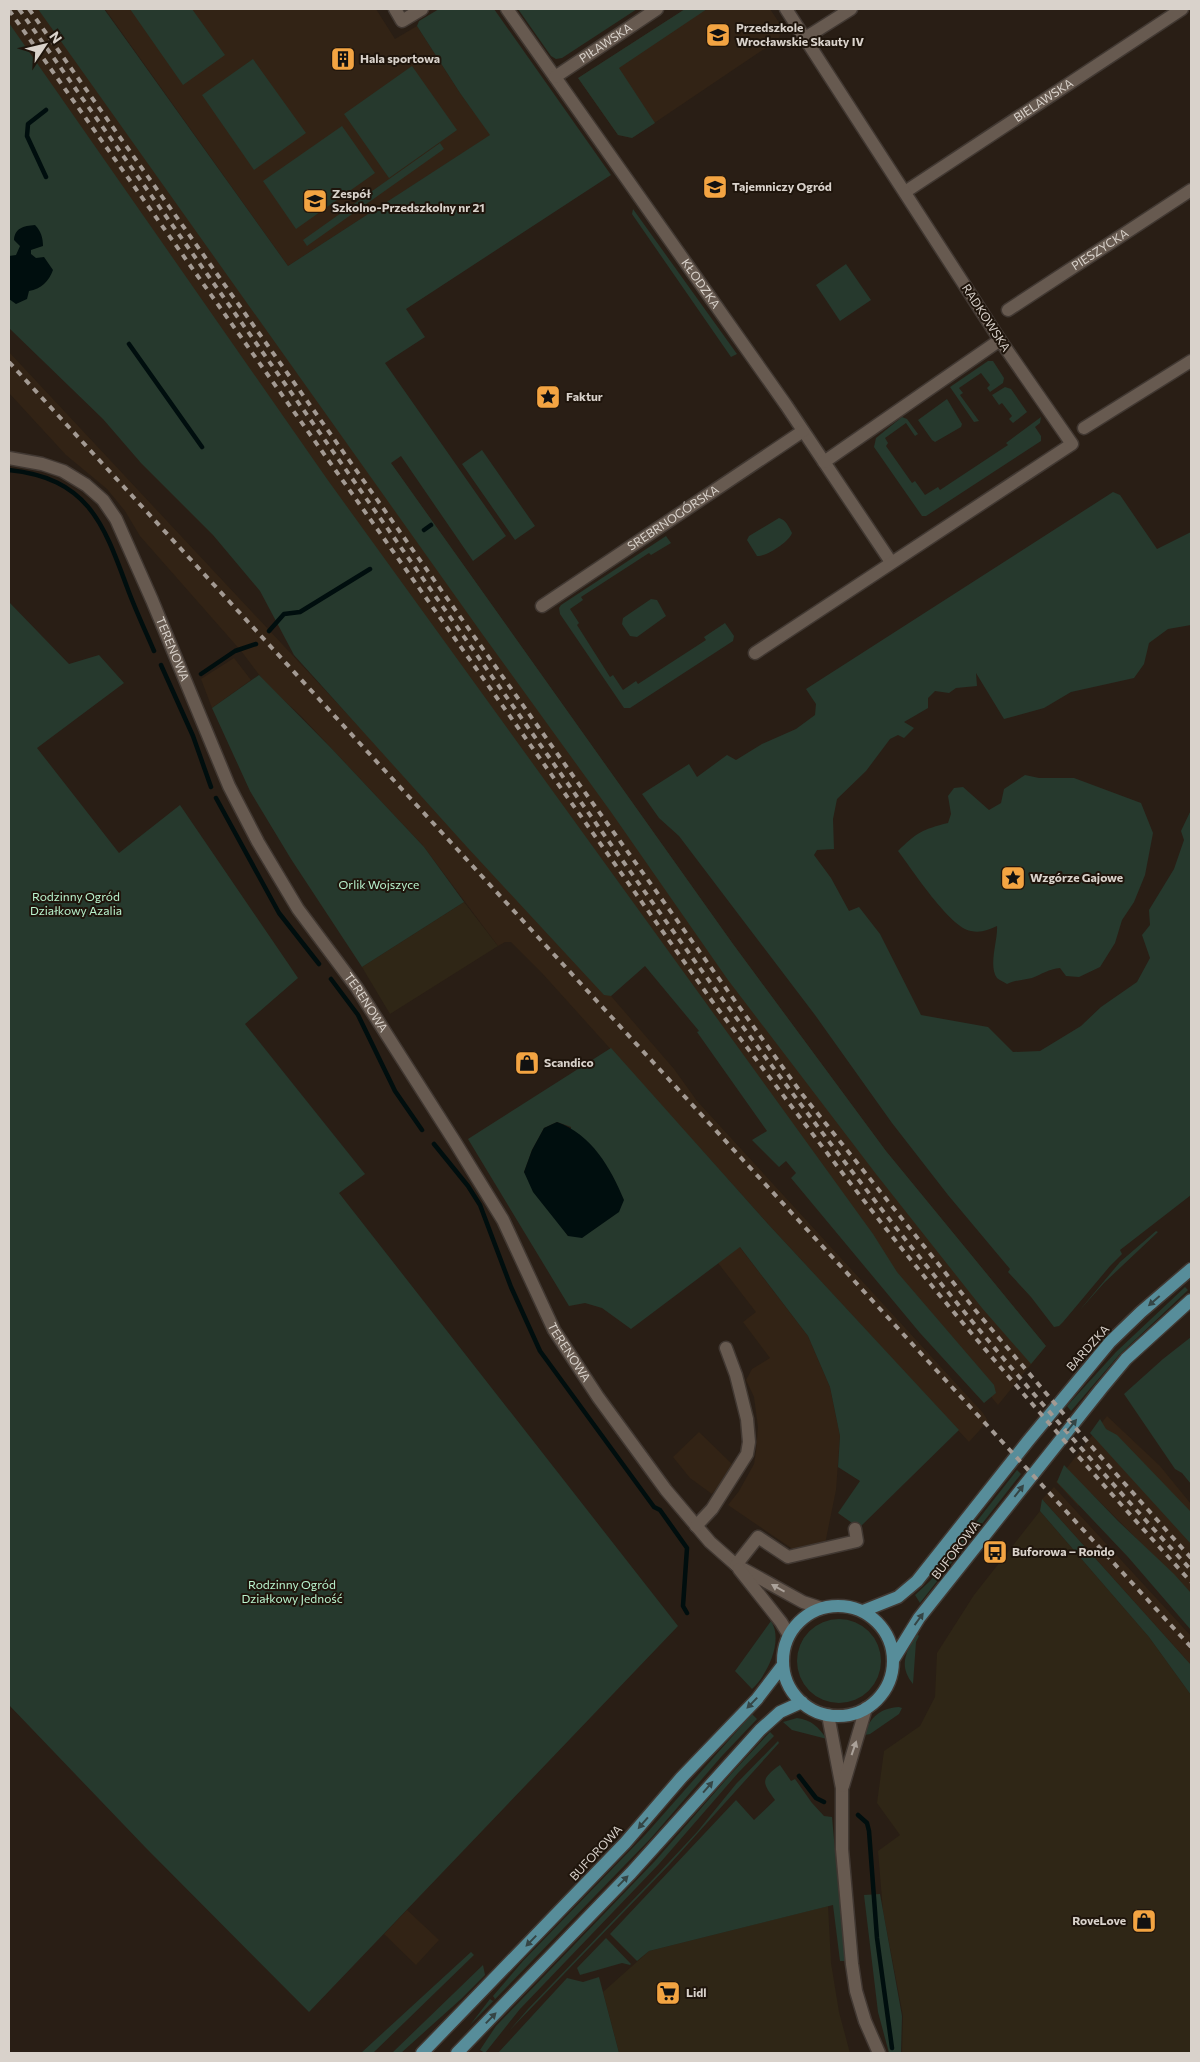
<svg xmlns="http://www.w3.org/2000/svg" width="1200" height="2062" font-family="Commissioner,sans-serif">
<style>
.commercial{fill:#2f2616}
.built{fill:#322315}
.green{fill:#26392d;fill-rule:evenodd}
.water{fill:#000e0e}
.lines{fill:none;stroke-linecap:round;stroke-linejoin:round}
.stream{stroke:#000e0e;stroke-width:4.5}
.minor-casing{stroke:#413832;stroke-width:15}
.major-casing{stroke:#413832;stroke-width:15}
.minor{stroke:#675a50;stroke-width:12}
.major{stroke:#578d9a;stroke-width:12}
.rail{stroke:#a39a93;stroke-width:4;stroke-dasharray:6 6;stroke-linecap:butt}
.oneway{fill:#354545}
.oneway2{fill:#aba29a}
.labels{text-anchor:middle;stroke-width:4;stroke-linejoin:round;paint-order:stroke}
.poi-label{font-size:12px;font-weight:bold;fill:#d9d2cb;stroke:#1f150c;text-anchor:start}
.street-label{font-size:12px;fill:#d9d2cb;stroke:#1f150c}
.park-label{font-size:12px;fill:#baf4ce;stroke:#1f150c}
</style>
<rect width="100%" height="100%" fill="#291e15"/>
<path class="commercial" d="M464 902 498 946 390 1014 362 967Z
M1040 1511 1149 1637 1191 1695V2053H902L903 2016 883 1911 878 1851 900 1835 877 1803 884 1751 920 1726 935 1697 937 1653 974 1595Z
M828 1906 831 1963 839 2012 850 2053H619L603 1992 649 1951Z"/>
<path class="built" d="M9 9H68L733 944 886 1151 1046 1346 998 1405 768 1131 782 1122 9 79Z
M105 9H376L395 39 417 26 460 93 491 135 288 266Z
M685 9H770L782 27 779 39 632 138 618 135 578 78Z
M9 352 611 996 674 1069 697 1101 983 1413 988 1421 969 1442 768 1224 542 973 511 942H505L498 946 424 847 301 716 266 684 242 652 140 536 125 511 107 489 66 455 9 393Z
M234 658 251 680 212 708 201 679Z
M739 1246 808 1336 830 1387 840 1436 836 1490 825 1544 794 1550 728 1505 739 1491 754 1464 756 1451 758 1427 754 1397 746 1380 752 1369 770 1358 743 1322 756 1312 718 1263Z
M1107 1416 1160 1466 1191 1504V1593L1091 1493 1078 1506 1056 1482Z
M699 1432 732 1464 723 1480 712 1494 690 1478 673 1457Z
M1054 1487 1191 1636V1665L1042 1499Z
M407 1910 439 1940 416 1965 384 1934Z"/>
<path class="green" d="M38 9H104L288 266 490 135 460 93 417 26 419 21 439 9H494L611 175 406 309 425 337 385 363 506 536 473 561 401 456 391 463 733 944 886 1151 1046 1346 1031 1364 982 1308 876 1174 728 980 611 812 483 635Z
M130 9H192L225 55 183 85Z
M518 9H637L562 58 556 59 551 56Z
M685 9H707L619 68 655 123 632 138 618 135 578 78Z
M9 23 327 479 873 1234 897 1272 994 1385 996 1393 984 1403 920 1333 791 1178 796 1173 786 1161 779 1167 752 1140 767 1131 697 1032 699 1031 645 966 611 996 604 995 467 847 294 655 260 591 213 535 141 463 103 419 9 328Z
M253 59 306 133 254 170 202 95Z
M412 66 457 130 389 178 344 114Z
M342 126 375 173 296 229 263 181Z
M440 143 444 149 307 246 303 240Z
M633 209 737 354 731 357 632 214Z
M846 264 871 300 840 321 816 285Z
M988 361H993L1004 378 1003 383 990 392 987 388 990 385 981 373 959 388 963 393 960 395 979 421 974 422 950 387Z
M1005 387 1011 389 1027 412 1013 423 1009 419 1012 416 1002 403 999 405 992 395Z
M947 399 962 424 961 427 935 442 932 440 918 420Z
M902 417 907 419 918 434 915 436 906 423 885 438 888 443 886 446 912 483 915 481 925 495 938 487 940 490 1008 445 1006 443 1041 417 1040 423 1035 427 1041 436V441L926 516H922L874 447 876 438Z
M482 450 535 526 515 540 462 464Z
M1113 492 1120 495 1157 549 1191 532V625L1168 629 1149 643 1144 664 1134 678 1071 692 1044 708 1004 719 976 673 977 686 956 688 949 693 935 691 928 698V708L904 722 914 728 904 738 898 735 890 739 866 771 837 799 833 819 834 849 817 850 814 855 831 878 849 911 859 907 880 934 921 1015 988 1027 1013 1052 1040 1051 1081 1026 1101 1007 1137 982 1150 958 1142 935 1150 925 1149 910 1174 869 1184 840 1181 831 1191 810V1195L1120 1250 1122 1254 1110 1266 1063 1322 1059 1326 1054 1327 1031 1297 1008 1272 1010 1269 948 1195 892 1123 815 1015 679 836 659 818 642 794 689 764 697 777 727 755 736 760 762 744 796 729 815 715 816 704 806 689Z
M779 518C786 520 789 527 792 533 789 542 766 557 757 556L747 540 749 536Z
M666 536 671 543 651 555 649 553 581 597 583 600 570 609 579 623 577 625 610 677 613 675 623 690 636 681 638 684 706 640 704 637 725 623 734 636 733 641 630 708H624L560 614 559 608 561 605Z
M651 599 657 600 666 616 637 637 630 636 622 624 623 618Z
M9 602 69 664 99 655 124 683 37 748 119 853 180 805 298 978 245 1024 365 1174 339 1193 678 1626 309 2012 146 1848 9 1705Z
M259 675 332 749 424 847 464 902 362 967 291 859 250 791 212 708Z
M1025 775 1039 778H1074L1141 803 1153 833 1145 875 1134 902 1122 920 1115 943 1100 967 1079 977 1066 976 1060 968C1049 969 1042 974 1032 978 1024 980 1016 980 1007 984 1004 982 999 980 997 978 988 966 998 940 997 926 988 930 981 933 971 931 950 928 912 869 898 851 916 833 923 829 948 823L951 814 948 796 954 788 963 787 989 810 1001 803 1004 789Z
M611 1048 768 1224 959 1430 859 1528 838 1513 860 1481 838 1467 840 1436 830 1387 808 1336 740 1247 631 1329 602 1308 585 1303 569 1306 468 1139ZM557 1122 571 1127 568 1236 524 1172 532 1150 544 1128Z
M1156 1231 1158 1232 1104 1283 1079 1311 1120 1262Z
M1185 1287 1188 1290 1186 1292 1119 1355 1071 1411 1067 1406 1116 1352Z
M1191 1337V1484L1182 1473 1175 1469 1124 1394 1163 1359Z
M1100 1419 1106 1429 1117 1435 1191 1512V1544L1090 1433Z
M1064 1465 1118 1521 1174 1574 1191 1593V1630L1128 1557 1057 1482Z
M1017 1470 1021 1474 920 1603 915 1595 930 1581Z
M1042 1499 1191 1665V1695L1149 1637 1040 1511Z
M797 1661a42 42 0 1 1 84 0a42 42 0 1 1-84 0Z
M771 1621C784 1641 767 1675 752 1689L735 1671Z
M917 1634 919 1636 916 1642 913 1684C898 1666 906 1651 917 1634Z
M899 1707 902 1708 899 1714 870 1734 865 1735C869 1717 881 1708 899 1707Z
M752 1714 757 1719 721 1757 652 1837 470 2025 490 1999 493 2001 495 1999 493 1996 523 1961 645 1835Z
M797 1718C812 1720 818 1727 827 1739L792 1730 783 1722Z
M770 1732 774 1736 738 1773 659 1864 520 2009 485 2053 480 2050 496 2026 655 1861 730 1775Z
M778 1741 779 1743 669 1865 509 2031 528 2009 656 1876 697 1832 736 1784Z
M780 1765 791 1781 795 1779 812 1803 824 1816 832 1817 845 1961H840L833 1905 649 1951 637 1961 610 1934 736 1800 754 1820 775 1800C763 1783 759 1780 780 1765Z
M880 1894 902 2016 901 2053H889L878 2012 864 1895Z
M606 1938 631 1964 630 1965 622 1963 580 1975 577 1968Z
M471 1952 474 1955 373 2053H361Z
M483 1965 485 1975 461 1999 401 2053H392Z
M599 1977 619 2053H498L567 1978 583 1982Z"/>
<path class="water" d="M35 225C41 231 43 238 43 246L31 250V254L36 258 44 257 53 270C49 281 41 289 29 291L27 299 16 304 9 299V256L16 255 20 246 14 240C15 228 23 226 35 225Z
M557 1122C591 1134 611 1168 624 1200L619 1212 582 1238 568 1236 533 1192 524 1172 532 1150 544 1128Z"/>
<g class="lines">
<path class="stream" d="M46 177 27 136 28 124 46 110
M129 344 202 447
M9 470C87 478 103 522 127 587 135 609 145 630 154 651
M424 530 431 525
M269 631 284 614 300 612 370 569
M161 665 193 736 211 787
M201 674 235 651 256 644
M216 798 279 913 319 964
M331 979 358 1015 395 1091 422 1130
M434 1144 468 1186 480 1205 511 1287 540 1351 654 1507 660 1510 687 1548 683 1606 687 1613
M799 1776 816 1798 824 1802
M858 1815 867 1823 869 1831 877 1938 892 2048"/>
<defs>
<g id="minor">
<path d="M395 9 402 21 422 9"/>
<path id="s1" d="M507 9 786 405 891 562"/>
<path d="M805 38 851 9"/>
<path id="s2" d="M555 77 657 9"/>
<path id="s3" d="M905 192 1182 9"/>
<path id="s4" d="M1008 310 1191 190"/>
<path d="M1084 428 1191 361"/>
<path id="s5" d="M9 458 42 464 63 471 86 485 103 500 116 519 152 600 229 786 258 842 298 909 357 988 455 1142 503 1220 554 1330 598 1397 666 1490 710 1542 736 1565 803 1602 821 1608"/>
<path d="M824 462 1000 340"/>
<path id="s6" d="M542 606 803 431"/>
<path d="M755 653 1072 444 1000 340 786 9"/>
<path d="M696 1526 712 1509 747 1454 749 1442 747 1419 736 1375 726 1348"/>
<path d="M736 1565 758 1537 788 1557 857 1541 855 1529"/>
<path d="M739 1569 781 1622 789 1635"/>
<path d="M828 1715 842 1788V1849L852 1964 856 1991 865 2021 879 2053"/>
<path d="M843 1786 866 1708"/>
</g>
<path id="major" d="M783 1661a55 55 0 1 1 110 0a55 55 0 1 1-110 0Z
M863 1611 898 1597 917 1581 1028 1441 1110 1342 1141 1312 1191 1269
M893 1660 919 1618 1101 1389 1126 1359 1191 1300
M422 2053 625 1843 681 1778 757 1699 783 1665
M457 2053 631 1873 760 1730 780 1712 802 1702"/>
</defs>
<use href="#minor" class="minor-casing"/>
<use href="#major" class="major-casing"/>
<use href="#minor" class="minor"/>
<use href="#major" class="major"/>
<path class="rail" d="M19 9C172 225 326 441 479 658 607 839 735 1022 872 1197 972 1326 1081 1450 1191 1570
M29 9 571 773 802 1094 976 1311 1085 1439 1191 1558
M9 10 712 1001C786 1099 859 1197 937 1292 1019 1391 1105 1487 1191 1582
M9 362 1191 1647"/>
</g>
<defs><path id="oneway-solid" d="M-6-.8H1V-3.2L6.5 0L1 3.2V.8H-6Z" transform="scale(1.25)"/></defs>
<g class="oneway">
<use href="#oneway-solid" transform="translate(1154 1301) rotate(139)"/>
<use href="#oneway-solid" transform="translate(1072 1425) rotate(-51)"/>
<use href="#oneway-solid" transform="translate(1019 1491) rotate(-52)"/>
<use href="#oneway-solid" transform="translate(919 1619) rotate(-54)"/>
<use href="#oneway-solid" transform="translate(752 1703) rotate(134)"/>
<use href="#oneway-solid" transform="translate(708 1787) rotate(-49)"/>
<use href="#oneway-solid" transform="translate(643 1823) rotate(131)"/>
<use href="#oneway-solid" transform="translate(623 1881) rotate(-46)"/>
<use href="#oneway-solid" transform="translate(531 1941) rotate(134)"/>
<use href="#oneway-solid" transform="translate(491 2018) rotate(-46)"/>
</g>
<g class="oneway2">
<use href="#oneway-solid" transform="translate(778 1588) rotate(-151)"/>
<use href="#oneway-solid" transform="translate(854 1748) rotate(-71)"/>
</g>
<defs>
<symbol id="school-square" viewBox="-11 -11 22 22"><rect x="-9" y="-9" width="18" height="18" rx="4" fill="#f3a442" stroke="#1f150c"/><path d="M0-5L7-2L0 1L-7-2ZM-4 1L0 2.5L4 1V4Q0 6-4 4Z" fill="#111"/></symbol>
<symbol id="building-square" viewBox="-11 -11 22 22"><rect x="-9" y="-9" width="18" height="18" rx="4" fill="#f3a442" stroke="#1f150c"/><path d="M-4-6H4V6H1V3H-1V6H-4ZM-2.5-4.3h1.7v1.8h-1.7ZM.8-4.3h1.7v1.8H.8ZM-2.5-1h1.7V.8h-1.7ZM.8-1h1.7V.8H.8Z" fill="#111"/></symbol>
<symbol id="sight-square" viewBox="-11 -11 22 22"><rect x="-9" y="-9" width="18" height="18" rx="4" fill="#f3a442" stroke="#1f150c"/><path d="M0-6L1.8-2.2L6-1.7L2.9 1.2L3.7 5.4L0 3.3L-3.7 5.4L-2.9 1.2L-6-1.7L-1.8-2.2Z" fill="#111"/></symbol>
<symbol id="shop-square" viewBox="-11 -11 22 22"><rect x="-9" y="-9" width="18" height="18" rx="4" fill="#f3a442" stroke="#1f150c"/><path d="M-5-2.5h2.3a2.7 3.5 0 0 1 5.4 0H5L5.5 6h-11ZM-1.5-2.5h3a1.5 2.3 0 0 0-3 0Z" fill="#111"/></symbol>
<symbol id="bus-square" viewBox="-11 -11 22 22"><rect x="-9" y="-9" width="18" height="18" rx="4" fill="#f3a442" stroke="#1f150c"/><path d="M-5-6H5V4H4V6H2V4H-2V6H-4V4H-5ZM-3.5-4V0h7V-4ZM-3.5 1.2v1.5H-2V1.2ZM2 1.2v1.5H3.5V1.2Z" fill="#111"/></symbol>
<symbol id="supermarket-square" viewBox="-11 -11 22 22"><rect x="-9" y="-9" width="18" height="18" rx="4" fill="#f3a442" stroke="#1f150c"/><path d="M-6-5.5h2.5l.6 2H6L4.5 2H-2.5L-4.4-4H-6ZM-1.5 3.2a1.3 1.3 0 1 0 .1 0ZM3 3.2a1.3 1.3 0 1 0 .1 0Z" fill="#111"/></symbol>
</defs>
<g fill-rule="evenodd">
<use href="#school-square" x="704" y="21" width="28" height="28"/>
<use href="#building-square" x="329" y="45" width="28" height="28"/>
<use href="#school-square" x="701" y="173" width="28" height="28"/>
<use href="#school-square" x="301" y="187" width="28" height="28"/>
<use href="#sight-square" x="534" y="383" width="28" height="28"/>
<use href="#sight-square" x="999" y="864" width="28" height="28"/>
<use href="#shop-square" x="513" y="1049" width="28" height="28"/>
<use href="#bus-square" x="981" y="1538" width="28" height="28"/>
<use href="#shop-square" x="1130" y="1907" width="28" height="28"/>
<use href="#supermarket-square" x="654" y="1979" width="28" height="28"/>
</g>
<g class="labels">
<g class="poi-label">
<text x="736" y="32">Przedszkole<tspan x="736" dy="14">Wrocławskie Skauty IV</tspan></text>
<text x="360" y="63">Hala sportowa</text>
<text x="732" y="191">Tajemniczy Ogród</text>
<text x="332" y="198">Zespół<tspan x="332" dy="14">Szkolno-Przedszkolny nr 21</tspan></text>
<text x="566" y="401">Faktur</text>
<text x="1030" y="882">Wzgórze Gajowe</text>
<text x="544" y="1067">Scandico</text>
<text x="1012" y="1556">Buforowa – Rondo</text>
<text x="1126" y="1925" text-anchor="end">RoveLove</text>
<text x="686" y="1997">Lidl</text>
</g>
<g class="street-label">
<text dy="4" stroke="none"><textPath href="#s2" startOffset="61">PIŁAWSKA</textPath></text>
<text dy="4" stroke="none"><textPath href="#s3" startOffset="166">BIELAWSKA</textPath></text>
<text dy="4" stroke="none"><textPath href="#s4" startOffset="110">PIESZYCKA</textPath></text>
<text dy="4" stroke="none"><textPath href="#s1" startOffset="336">KŁODZKA</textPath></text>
<text transform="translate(986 318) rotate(57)" y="4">RADKOWSKA</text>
<text dy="4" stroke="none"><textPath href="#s6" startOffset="158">SREBRNOGÓRSKA</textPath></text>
<text dy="4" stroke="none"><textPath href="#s5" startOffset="270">TERENOWA</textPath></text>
<text dy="4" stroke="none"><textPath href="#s5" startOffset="675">TERENOWA</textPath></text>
<text transform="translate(1088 1348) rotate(-48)" y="4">BARDZKA</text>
<text dy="4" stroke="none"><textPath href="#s5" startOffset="1080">TERENOWA</textPath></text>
<text transform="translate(956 1550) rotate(-52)" y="4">BUFOROWA</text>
<text transform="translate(596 1853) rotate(-47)" y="4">BUFOROWA</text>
</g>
<g class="park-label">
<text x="379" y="889">Orlik Wojszyce</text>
<text x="76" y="901">Rodzinny Ogród<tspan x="76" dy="14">Działkowy Azalia</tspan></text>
<text x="292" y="1589">Rodzinny Ogród<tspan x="292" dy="14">Działkowy Jedność</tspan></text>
</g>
</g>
<rect width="1200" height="2062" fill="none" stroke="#d9d2cb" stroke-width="20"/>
<g transform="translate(45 45) rotate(55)" stroke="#1f150c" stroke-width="4" paint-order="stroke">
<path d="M0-4L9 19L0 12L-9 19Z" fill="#d9d2cb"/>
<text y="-8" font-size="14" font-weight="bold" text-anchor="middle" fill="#d9d2cb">N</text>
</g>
</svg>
